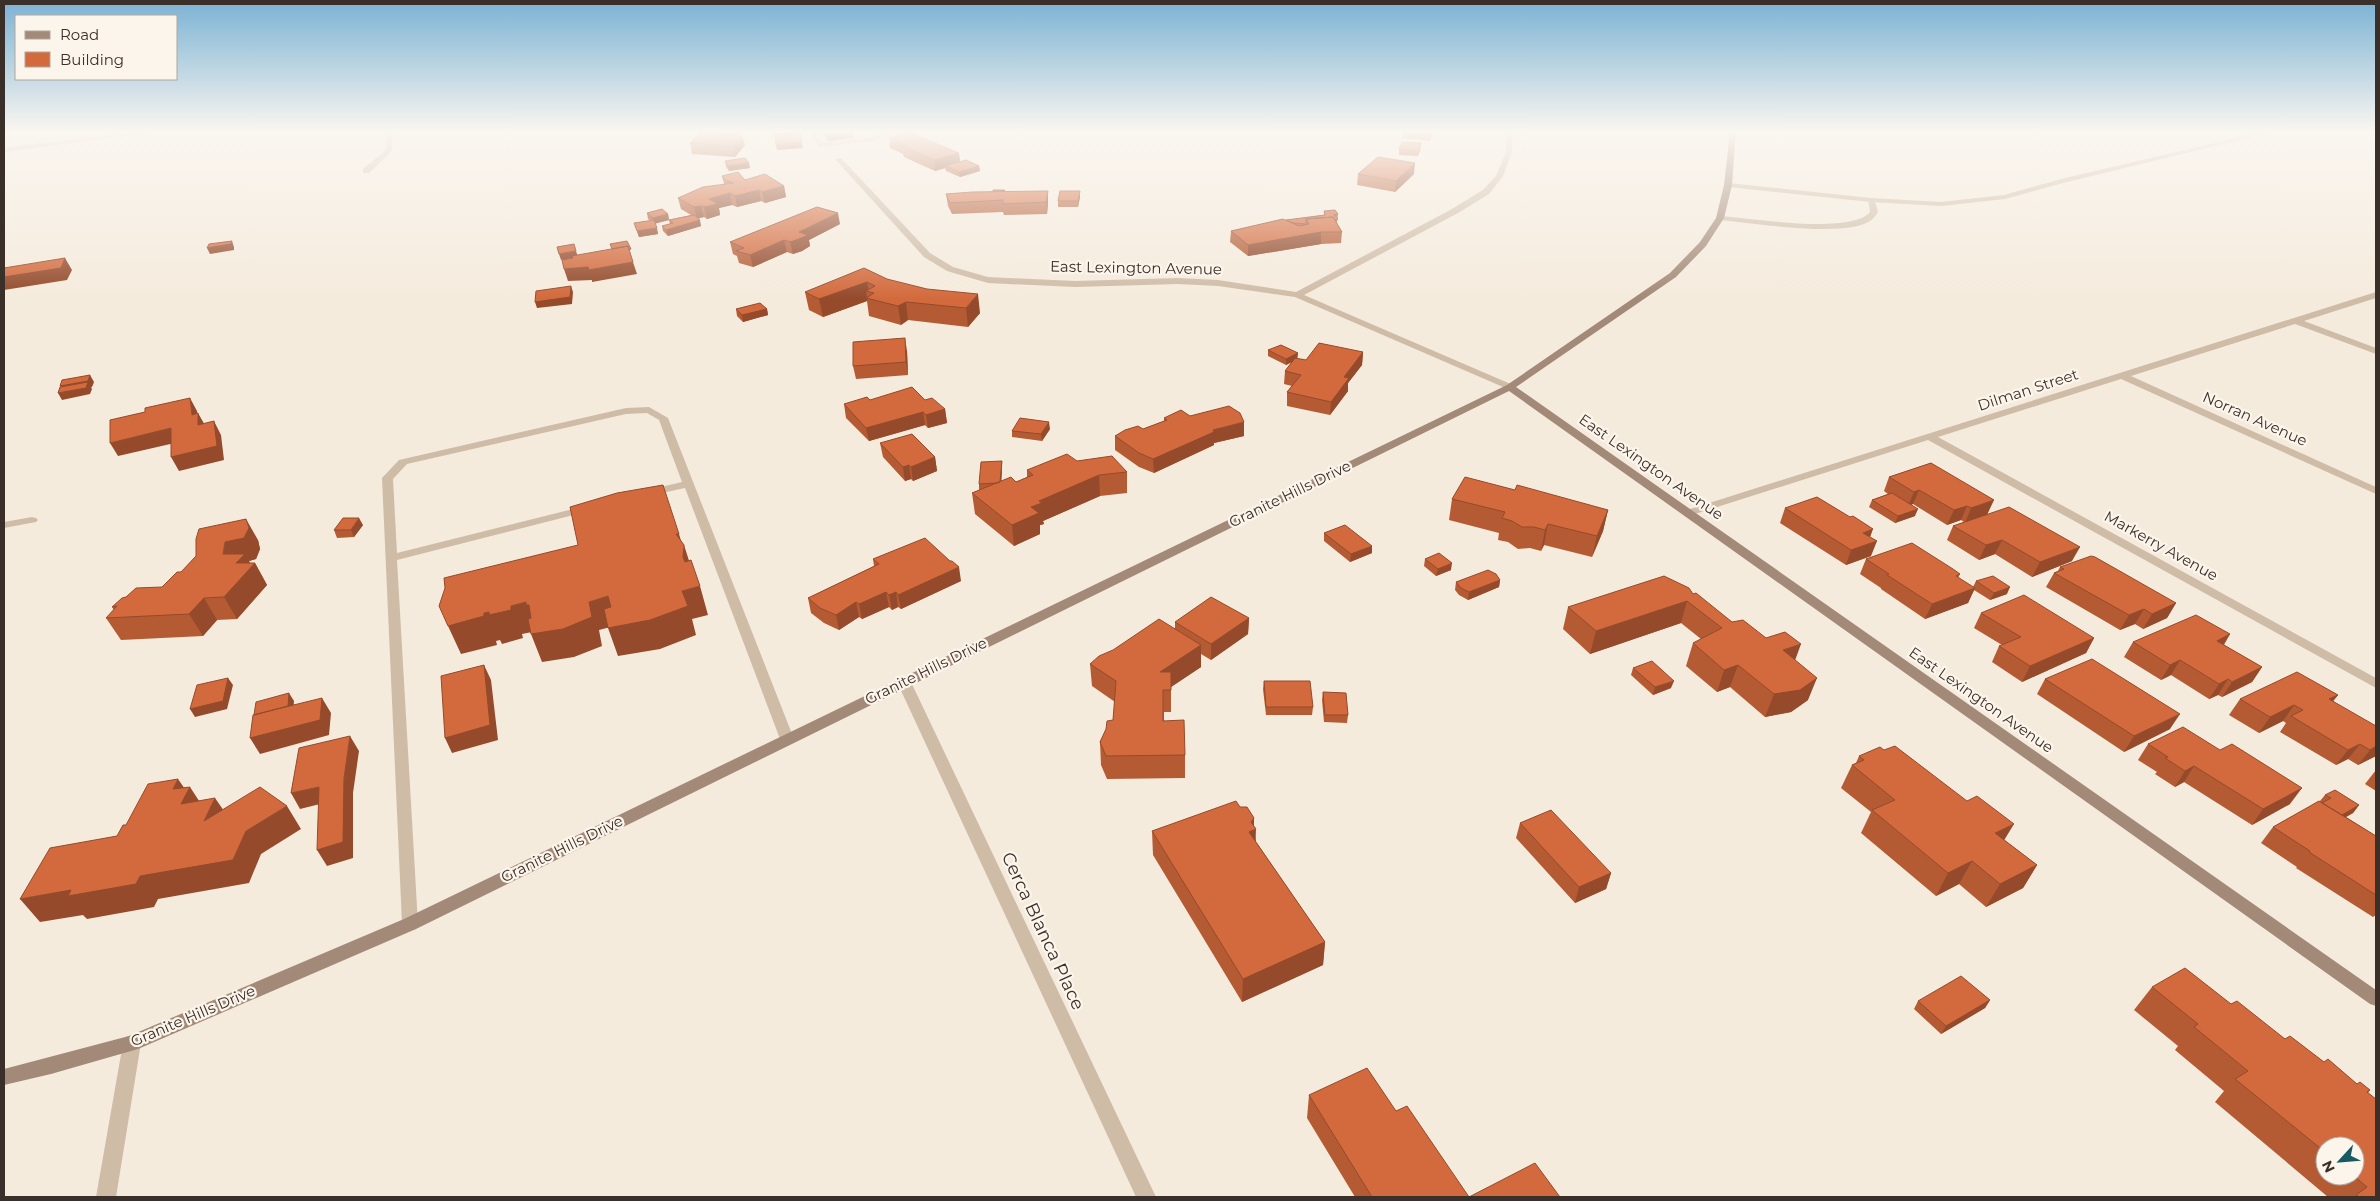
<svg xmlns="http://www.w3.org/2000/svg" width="2380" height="1201" font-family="Montserrat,sans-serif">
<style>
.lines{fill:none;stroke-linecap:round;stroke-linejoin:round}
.lane{fill:#cfbca7;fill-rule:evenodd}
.street{fill:#cfbca7;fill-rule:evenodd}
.secondary{fill:#a38a78;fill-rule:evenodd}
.wall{fill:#b55b34;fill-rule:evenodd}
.shaded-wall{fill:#944a2b}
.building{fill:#d36a3d;stroke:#944a2b}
.labels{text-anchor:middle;stroke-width:4.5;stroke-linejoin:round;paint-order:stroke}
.street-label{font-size:15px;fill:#3b2f29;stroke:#fcf5eb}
.near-street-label{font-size:18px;fill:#3b2f29;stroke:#fcf5eb}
</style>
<rect width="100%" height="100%" fill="#f5ebdd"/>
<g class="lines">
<path class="lane" d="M772 131H778L772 139 769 137Z
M809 131H815L822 143 873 137 886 131H894L875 141 820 147 818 146Z
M1868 198H1874L1878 212C1876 215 1873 219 1870 221 1844 238 1753 223 1720 220L1716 218 1720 216C1750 218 1851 235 1870 212Z
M649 407 668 418 794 739 792 743H782L780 739 685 488 648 496 642 493 644 491 682 482 659 420 647 413 626 414 407 464 393 479 397 553 585 506 591 509 589 511 397 560 418 924 416 929 410 931 404 929 402 924 382 478 399 460 626 408Z
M32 517 36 518 38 520 36 522 4 528V522Z"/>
<path class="street" d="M145 131H164L4 152V148Z
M387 131H393L392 151 369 173H363V169L386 150Z
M1507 131H1513L1512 152 1503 176 1489 194 1458 213 1304 295 1513 385 1515 387 1510 390 1295 297 1218 286 1178 284 1075 287 988 283 947 271 924 257 835 159 841 158 930 253 953 267 988 277 1075 281 1178 278 1218 280 1296 292 1452 209 1483 190 1496 176 1506 152Z
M2266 131H2277L2063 183 2005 199 1941 206 1871 202 1728 187 1724 185 1728 183 1871 198 1941 202 2004 195 2061 179Z
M2376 292V298L2304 321 2376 348V354L2295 324 2131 376 2376 487V494L2121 379 1938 437 2376 678V688L1928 440 1692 515 1688 516 1682 513 1684 511Z
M904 678 911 682 1156 1197H1136L897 682Z
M132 1035 138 1037 141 1043 116 1197H96L123 1043 126 1037Z"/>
<path class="secondary" d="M1730 131H1736L1732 185 1724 218 1706 246 1676 277 1516 387 2376 990V1006L2370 1004 1509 391 416 929 138 1049 51 1074 4 1085V1069L129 1036 404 919 1507 385 1670 273 1700 242 1716 218 1724 185Z"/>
</g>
<path class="wall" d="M699 131H742L739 135 745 145 735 157 692 154 690 143 699 134Z
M821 131H852L853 133 854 138 828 141Z
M1403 131H1433L1430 141 1402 138Z
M889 138 959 153 960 162 979 166 980 171 960 177 946 171 945 168 935 171 904 157 903 154 890 148Z
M1399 149H1421L1418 156 1399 155Z
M725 161 750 168 729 171 726 167Z
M1358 174H1414L1395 192 1357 185Z
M722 176 784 186 786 197 765 203 761 201 737 207 732 205 719 208 720 215 707 219 704 217 698 218 701 226 668 236 663 231 662 226 670 224 669 220 655 223 658 234 639 237 634 223 651 221 648 219 647 213 668 214 669 220 691 215 681 209 678 198 724 184Z
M1005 191 1048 202 1047 214 1004 215 1003 212 952 214 948 206 946 194Z
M1080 197 1078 207H1058V201Z
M1324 211 1338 214 1337 223 1342 232 1341 243 1321 244 1248 256 1230 242 1231 231 1286 220 1324 215Z
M840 224 809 240 810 246 802 251 793 254 787 252 753 267 739 263 737 256 733 254 730 242Z
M887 279 980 313 968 327 908 320 901 325 869 316 867 301 823 317 809 310 805 292Z
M736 309H767L768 315 743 322 737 316Z
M1268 350 1298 353 1297 359 1306 360 1363 352 1362 365 1348 383V391L1330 415 1287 406V392L1292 386 1284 384 1285 371 1292 362 1286 365 1268 356Z
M907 351 908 375 856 379 853 366Z
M870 400H925L945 409 947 423 928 428 925 425 869 441 846 418 844 404Z
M1190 416 1244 436 1214 443V445L1154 473 1139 467 1115 450V436L1143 429 1164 421V418Z
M1050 429 1042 441 1012 437V431Z
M880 443 935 457 937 471 913 481 911 479 905 481 883 457Z
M1002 461V468L1001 481 1016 482 1027 477V470L1077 461 1127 472V493L1100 496 1043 521 1044 524 1040 525V534L1014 546 975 514 972 493 979 490V484Z
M1931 463 1987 514 2072 561 2032 577 1995 554 1979 560 1947 540 1953 526 1964 522 1961 520 1947 525 1913 504 1911 505 1915 516 1895 523 1869 507 1872 500 1888 494 1884 491 1889 477Z
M1515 490 1608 510 1603 531 1592 557 1544 545 1541 551 1530 548 1518 549 1508 542 1498 540 1499 533 1449 520 1452 499Z
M1785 508 1870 537 1871 556 1846 565 1780 523Z
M363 525 354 537 337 538 334 530Z
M1324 533 1372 553 1350 562 1324 541Z
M258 540 260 549 256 559 249 561 250 563H255L267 585 237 619 217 620 203 636 121 640 106 618 114 610 112 607 126 597 162 587 181 572Z
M873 559 961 581 901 609 898 607 892 610 889 607 862 619 859 617 839 630 824 623 811 613 808 598 874 566Z
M1425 559 1451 570 1436 576 1424 566Z
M1866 559 1960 574 1958 578 1973 587 1976 581 2007 594 1990 600 1974 590 1968 603 1925 619 1881 589V588L1860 574Z
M2060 567 2176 603 2167 618 2143 629 2135 624 2120 630 2046 587 2054 573 2058 571Z
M1500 580 1499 587 1468 600 1459 595 1455 590 1456 582Z
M1693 594 1732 622 1795 660 1808 700 1791 712 1765 717 1730 687 1717 692 1686 666 1693 643 1701 639 1681 623 1590 654 1563 629 1568 607Z
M1981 613 2094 638 2086 653 2022 682 1992 662 1999 646 2002 645 1974 628Z
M1249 618 1248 634 1211 660 1201 654V667L1171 687V712H1164V720L1185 755V778L1107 779 1101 765 1100 742 1113 720 1115 702 1092 686 1090 664 1175 628V622Z
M2230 634 2224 645 2262 667 2252 682 2222 697 2218 695 2209 699 2171 675 2161 680 2124 657 2133 642Z
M1633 668 1671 688 1653 695 1631 675Z
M2045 679 2170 729 2124 752 2037 694Z
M1264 681 1313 707 1312 715H1266L1263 689Z
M1323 692 1348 715 1347 723 1324 722 1322 700Z
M2338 695 2333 701 2376 756 2358 765 2348 759 2336 765 2280 732 2286 723 2283 721 2259 733 2229 715 2240 699Z
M2148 744 2290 804 2252 825 2184 782 2175 787 2155 774 2157 772 2138 760Z
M1859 756 2004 840 2037 865 2023 888 1986 907 1959 884 1936 896 1861 833 1871 812 1841 788 1852 765 1856 763Z
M2376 770V791L2365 784Z
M2325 795 2359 805 2353 813 2346 817 2376 836V915L2373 917 2296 868 2297 867 2261 843 2273 827 2320 801Z
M1240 807 1254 818V826L1256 842 1325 942 1323 965 1242 1002 1153 855 1152 831Z
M1520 823 1611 873 1606 889 1575 903 1516 838Z
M2152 987 2231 1004 2285 1039 2324 1062 2357 1084 2370 1090 2368 1093 2376 1197H2328L2215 1102 2224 1091 2175 1050 2178 1046 2134 1010ZM2325 1146 2355 1176H2325Z
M1990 1000 1985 1008 1941 1034 1914 1009 1918 1001Z
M1309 1095 1396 1111 1469 1197H1560H1355L1307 1118Z"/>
<path class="shaded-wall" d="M732 131H742L735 142Z
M1431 131H1433L1430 141Z
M853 133 854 138 828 141 827 136Z
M742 135 745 145 735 157 733 146Z
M802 142 803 148 777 150 776 145Z
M959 153 960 163 945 166V168L935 171 934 160Z
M749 163 750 168 729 171 728 166Z
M1415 163 1414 174 1395 192 1396 181Z
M979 166 980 171 960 177 959 172Z
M784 186 786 197 765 203 762 192Z
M759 190 761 201 737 207 735 196Z
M1048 191V202L1047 214 1046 202Z
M1080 191V197L1078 207V201Z
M730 193 732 205 719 208 720 215 707 219 704 207 709 199Z
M701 206 704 217 697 219 694 207Z
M838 213 840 224 809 240 810 246 802 251 793 254 790 242 799 232Z
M668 214 669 220 654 224 653 218Z
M700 220 701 226 668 236 666 230Z
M657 228 658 234 639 237 637 231Z
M1321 232V244L1248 256V245Z
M784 240 787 252 753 267 750 255Z
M232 241 234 247V250L210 254 207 248Z
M576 251 578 257 561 260 559 254Z
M65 258 72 270 67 280 4 290V277Z
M633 262 637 274 592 282V280L568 281 564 269Z
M867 282 869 292 866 291 867 301 823 317 819 299Z
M571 286 573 292 572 304 537 308 535 302Z
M978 294 980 313 968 327 966 308Z
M906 302 908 320 901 325 898 306Z
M767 309 768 315 743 322 742 315Z
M905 338 907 351 908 375 906 362Z
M1363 352 1362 365 1348 383V391L1330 415 1331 402 1344 377Z
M1298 353 1297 359 1286 365V359Z
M90 375 94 382 92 387H91L92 389 90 394 62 400 58 393 64 392 60 386Z
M190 398 197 411 198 419V413L206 427 205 438 192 415Z
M945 409 947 423 928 428 926 415Z
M923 412 925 425 869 441 866 428Z
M214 421 221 435 224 460 179 471 171 457Z
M1049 422 1050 429 1042 441 1041 434Z
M1244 422V436L1214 443V445L1154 473 1153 459 1213 430Z
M171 428 179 442 118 456 110 443Z
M935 457 937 471 913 481 911 467Z
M1002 461V468L1001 490 1000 483Z
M909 465 911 479 905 481 903 467Z
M1099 475 1100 496 1043 521 1044 524 1040 525V534L1014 546 1012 525 1031 507 1039 501Z
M1919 490 1913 504 1908 506 1914 492Z
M1994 500 1987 515 1965 523 1971 508Z
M1967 506 1961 520 1947 525 1954 510Z
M1918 509 1915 516 1895 523 1898 516Z
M1608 510 1603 531 1592 557 1597 536Z
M359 518 363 525 354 537 351 530Z
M246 519 258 540 260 549 256 559 249 561 252 567 255 563 267 585 237 619 224 597 223 554 225 542Z
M1548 524 1544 545 1541 551 1545 530Z
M1873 529 1868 543 1863 533Z
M676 534H679L684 551V545L693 573 691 585Z
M2002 540 1995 554 1979 560 1986 545Z
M1877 541 1871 556 1846 565 1851 550Z
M1372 546V553L1350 562 1351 554Z
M2080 547 2072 561 2032 577 2040 562Z
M1452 563 1451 570 1436 576 1438 569Z
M959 567 961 581 901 609 898 595Z
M1500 580 1499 587 1468 600 1469 592Z
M700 586 708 615 692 619 696 635 660 649 618 656 608 628 682 591Z
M2010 587 2007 594 1990 600 1994 593Z
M1975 588 1968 603 1925 619 1932 604Z
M886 592 889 607 862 619 859 604Z
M896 592 898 607 892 610 889 595Z
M608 596 618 625 599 630 602 646 574 657 542 662 531 634 537 631 522 634 523 638 502 644 500 640 496 641 497 645 461 654 448 626 484 613 526 602 529 605 589 602Z
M204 598 217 620 203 636 189 614Z
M1687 601 1681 623 1590 654 1596 631Z
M856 602 859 617 839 630 836 615Z
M2176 603 2167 618 2143 629 2152 614Z
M2144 609 2135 624 2120 630 2129 615Z
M1249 618 1248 634 1211 660V644Z
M2230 634 2220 649 2217 641Z
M2094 638 2086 653 2022 682 2030 666Z
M1801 644 1793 666 1783 650Z
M1201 645V667L1171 687V712V687L1163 690 1160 672Z
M2180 660 2171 675 2161 680 2170 665Z
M484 665 491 680 498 740 452 753 445 738Z
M1738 665 1730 687 1717 692 1724 670Z
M2262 667 2252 682 2222 697 2232 682Z
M228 678 233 685 227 709 195 717 190 709Z
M1817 678 1808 700 1791 712 1765 717 1774 694Z
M2228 679 2218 695 2209 699 2219 684Z
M1674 681 1671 688 1653 695 1655 687Z
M289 693 294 701 293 714 259 723Z
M2338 695 2326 710 2329 699Z
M322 698 331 713 329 735 260 754 250 738Z
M2294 705 2283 721 2259 733 2270 717Z
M2180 714 2170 729 2124 752 2134 736Z
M350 736 359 751 353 793V858L327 866 317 850 344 778Z
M2360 744 2348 759 2336 765 2348 750Z
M2376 746V756L2358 765 2370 750Z
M2194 766 2184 782 2175 787 2185 771Z
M178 779 187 792 190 787 205 810 181 804 173 789Z
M319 787 328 802 300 809 291 793Z
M2302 788 2290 804 2252 825 2263 809Z
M215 798 231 821H204Z
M2359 805 2353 813 2333 824 2339 816Z
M287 806 301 829 261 854 249 883 158 899 154 907 87 919 83 915 40 922 20 899 140 876 246 831Z
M1254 818V830L1256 829 1255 852 1249 832 1251 822Z
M2014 824 2000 847 1995 833Z
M1972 861 1959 884 1936 896 1948 873Z
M2037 865 2023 888 1986 907 2000 884Z
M1611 873 1606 889 1575 903 1579 887Z
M1325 942 1323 965 1242 1002 1243 979Z
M1990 1000 1985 1008 1941 1034 1946 1026Z"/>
<path class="building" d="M702 131H733H723L720 135H742L733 146 690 143Z
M824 131H852L853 133 827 136Z
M800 132 802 142 776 145 775 134Z
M908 132 959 153 934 160 902 146 906 145 889 138Z
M1402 142 1421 143 1419 151 1399 149Z
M1378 157 1415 163 1396 181 1358 174Z
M745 158 749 163 728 166 725 161Z
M966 160 979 166 959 172 945 166Z
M738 172 745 180 765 174 784 186 762 192 759 190 735 196 730 193 709 199 718 204 704 207 701 206 694 207 678 198 703 187 734 183 725 180 722 176Z
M993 190H1005L1004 191H993Z
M1048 191 1046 202 1003 204V200L950 203 946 194 972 192Z
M1060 191H1080L1078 201H1058Z
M817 207 838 213 799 232 808 235 799 239 790 242 784 240 750 255 736 251 744 248 730 242Z
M662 209 668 214 653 218 647 213Z
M1335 210 1338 214 1334 215 1338 219 1335 220 1333 217 1306 219V224L1293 223 1286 220 1325 215 1324 211Z
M694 215 700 220 666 230 662 226 673 223 669 220Z
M1333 217 1342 232H1321L1248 245 1231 231 1283 219 1299 226 1309 224 1306 219Z
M654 220 657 228 637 231 634 223Z
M232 241 231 244 207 248 209 244Z
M627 241 631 249 629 250 628 246 612 249 610 244Z
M574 244 576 251 559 254 557 247Z
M628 246 633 262 589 270 588 267 564 269 562 260 573 258 572 256Z
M65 258 61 268 4 277V268Z
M864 268 887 279 927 289 978 294 966 308 906 302 898 306 866 298 874 293 866 291 875 286 867 282 819 299 805 292Z
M571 286 570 297 535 302 536 291Z
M760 303 767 309 742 315 736 309Z
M905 338 906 362 853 366V342Z
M1319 343 1363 352 1344 377 1349 378 1331 402 1287 392 1301 375 1285 371 1295 358 1306 360Z
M1281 345 1298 353 1286 359 1268 350Z
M90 375 88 381 60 386 62 380Z
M88 382 86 388 58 393 60 387Z
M912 387 925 400 932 398 945 409 926 415 923 412 866 428 844 404 867 397 870 400Z
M190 398 192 415 198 413V425L214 421 217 446 171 457V428L110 443V420L145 412V408Z
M1229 406 1240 413 1244 422 1213 430 1214 432 1153 459 1139 453 1115 436 1125 430 1138 426 1143 429 1167 420 1164 418 1181 410 1190 416Z
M1020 418 1049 422 1041 434 1012 431Z
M912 434 935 457 911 467 909 465 903 467 880 443Z
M1067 454 1077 461 1112 456 1127 472 1099 475 1039 501 1042 503 1031 507 1039 513 1012 525 972 493 1011 477 1016 482 1033 475 1027 470Z
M1002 461 1000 482 997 483 979 484 981 462Z
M1931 463 1994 500 1971 508 1967 506 1954 510 1919 490 1914 492 1889 477Z
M1465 477 1515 490 1517 485 1608 510 1597 536 1548 524 1545 530 1534 527H1522L1512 521 1502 518 1505 512 1452 499Z
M663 485 679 534H676L684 545 683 557 685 562 691 560 700 586 682 591 688 606 650 620 608 628 604 609 611 607 608 596 589 602 592 617 563 629 531 634 528 619 531 618 529 605H526V602L511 606V610L489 615V612L484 613V616L448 626 439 606 445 588 444 578 578 545 570 507 617 493Z
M1892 493 1918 509 1898 516 1872 500Z
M1817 497 1850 517 1853 516 1873 529 1863 533 1877 541 1851 550 1785 508Z
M2009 507 2080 547 2040 562 2002 540 1986 545 1953 526Z
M343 518H359L351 530H334Z
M246 519 249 528 244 538 225 542 223 554H245L236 563H255L224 597 204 598 189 614 106 618 117 606 112 607 122 598 126 597 136 588 162 587 177 572H181L196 556V539L199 529Z
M1345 525 1372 546 1351 554 1324 533Z
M925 538 950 561H952L959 567 898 595 896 592 889 595 886 592 859 604 856 602 836 615 820 608 808 598 879 564 873 559Z
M1912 543 1953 569 1960 574 1956 576 1975 588 1932 604 1887 575 1889 574 1866 559Z
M1439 553 1452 563 1438 569 1425 559Z
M2091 556 2095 557 2176 603 2152 614 2144 609 2129 615 2054 573 2064 569 2060 567Z
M1488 570 1496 574 1500 580 1469 592 1461 588 1456 582Z
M1664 576 1689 588 1693 594 1696 593 1732 622 1743 620 1766 638 1785 632 1801 644 1783 650 1817 678 1800 690 1774 694 1738 665 1724 670 1693 643 1722 628 1687 601 1596 631 1568 607Z
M1993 576 2010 587 1994 593 1976 581Z
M2024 595 2094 638 2030 666 1999 646 2021 637 1981 613Z
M1211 597 1249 618 1211 644 1175 622Z
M2196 615 2230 634 2217 641 2262 667 2232 682 2228 679 2219 684 2180 660 2170 665 2133 642Z
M1159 619 1201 645 1160 672H1171V690H1163V721L1184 720 1185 755 1106 756 1100 742 1106 729 1107 721 1113 720 1116 681 1090 664 1099 656 1113 650Z
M2092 659 2180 714 2134 736 2045 679Z
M1652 661 1674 681 1655 687 1633 668Z
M484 665 490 725 445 738 441 676Z
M2297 672 2338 695 2329 699 2376 726V746L2370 750 2360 744 2348 750 2291 716 2303 710 2294 705 2270 717 2240 699Z
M228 678 223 701 190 709 197 685Z
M1264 681H1310L1313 707H1266Z
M1323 692 1346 693 1348 715H1325Z
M289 693 288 706 254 715 256 702Z
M322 698 320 720 250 738 253 715Z
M2183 727 2220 750 2232 744 2302 788 2263 809 2194 766 2185 771 2165 758 2168 757 2148 744Z
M350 736 344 778 343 842 317 850 319 787 291 793 299 748Z
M1895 746 1967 801 1977 796 2014 824 1995 833 2037 865 2000 884 1972 861 1948 873 1872 810 1895 800 1852 765 1864 760 1859 756 1880 747 1884 750Z
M178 779 173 789 190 787 181 804 215 798 204 821 260 787 287 806 246 831 233 860 140 876 136 884 68 896 71 890 20 899 50 848 117 836 123 825H126L148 784Z
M2335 790 2359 805 2342 815 2322 803 2331 798 2325 795Z
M1236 801 1240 807H1247L1254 818 1251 822 1256 829 1249 832 1325 942 1243 979 1152 831Z
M2319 801 2376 836V895L2309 852 2310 851 2273 827Z
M1551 810 1611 873 1579 887 1520 823Z
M2185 968 2231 1004 2237 1001 2285 1039 2290 1036 2324 1062 2328 1059 2357 1084 2360 1082 2370 1090 2367 1092 2376 1099V1197H2359L2356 1195 2367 1187 2354 1176H2355V1146H2325V1152L2235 1079 2248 1071 2194 1027 2198 1024 2152 987Z
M1961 976 1990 1000 1946 1026 1918 1001Z
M1367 1068 1396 1111 1407 1106 1469 1197 1535 1163 1560 1197H1372L1309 1095Z"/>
<linearGradient id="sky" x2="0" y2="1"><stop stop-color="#7bb2d4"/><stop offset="0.44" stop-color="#faf6f0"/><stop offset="1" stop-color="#faf6f0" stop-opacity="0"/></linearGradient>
<rect width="2380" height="299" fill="url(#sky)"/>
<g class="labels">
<g class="street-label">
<text transform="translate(1136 268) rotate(1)" y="5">East Lexington Avenue</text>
<text transform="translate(2028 390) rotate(-18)" y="5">Dilman Street</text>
<text transform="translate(2255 419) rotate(24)" y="5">Norran Avenue</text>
<text transform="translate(1651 467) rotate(35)" y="5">East Lexington Avenue</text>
<text transform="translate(1290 494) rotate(-26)" y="5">Granite Hills Drive</text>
<text transform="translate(2161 546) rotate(29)" y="5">Markerry Avenue</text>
<text transform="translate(926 671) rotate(-26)" y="5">Granite Hills Drive</text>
<text transform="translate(1981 700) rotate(35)" y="5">East Lexington Avenue</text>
<text transform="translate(562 849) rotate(-26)" y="5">Granite Hills Drive</text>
<text transform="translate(193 1016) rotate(-23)" y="5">Granite Hills Drive</text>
</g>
<g class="near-street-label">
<text transform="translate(1043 931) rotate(65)" y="6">Cerca Blanca Place</text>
</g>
</g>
<rect width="2380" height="1201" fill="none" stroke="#3b2f29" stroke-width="10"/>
<rect x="15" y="15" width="162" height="65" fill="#fcf5eb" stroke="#afa69d"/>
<rect x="25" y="31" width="25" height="8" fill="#a38a78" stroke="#afa69d"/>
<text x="60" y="40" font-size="15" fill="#3b2f29">Road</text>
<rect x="25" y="52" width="25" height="15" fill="#d36a3d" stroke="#afa69d"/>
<text x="60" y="65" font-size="15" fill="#3b2f29">Building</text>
<g transform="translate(2340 1161) rotate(244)"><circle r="24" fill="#fcf5eb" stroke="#afa69d"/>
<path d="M0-4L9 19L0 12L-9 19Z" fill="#195962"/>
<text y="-8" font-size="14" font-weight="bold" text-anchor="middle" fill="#3b2f29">N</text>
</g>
</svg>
